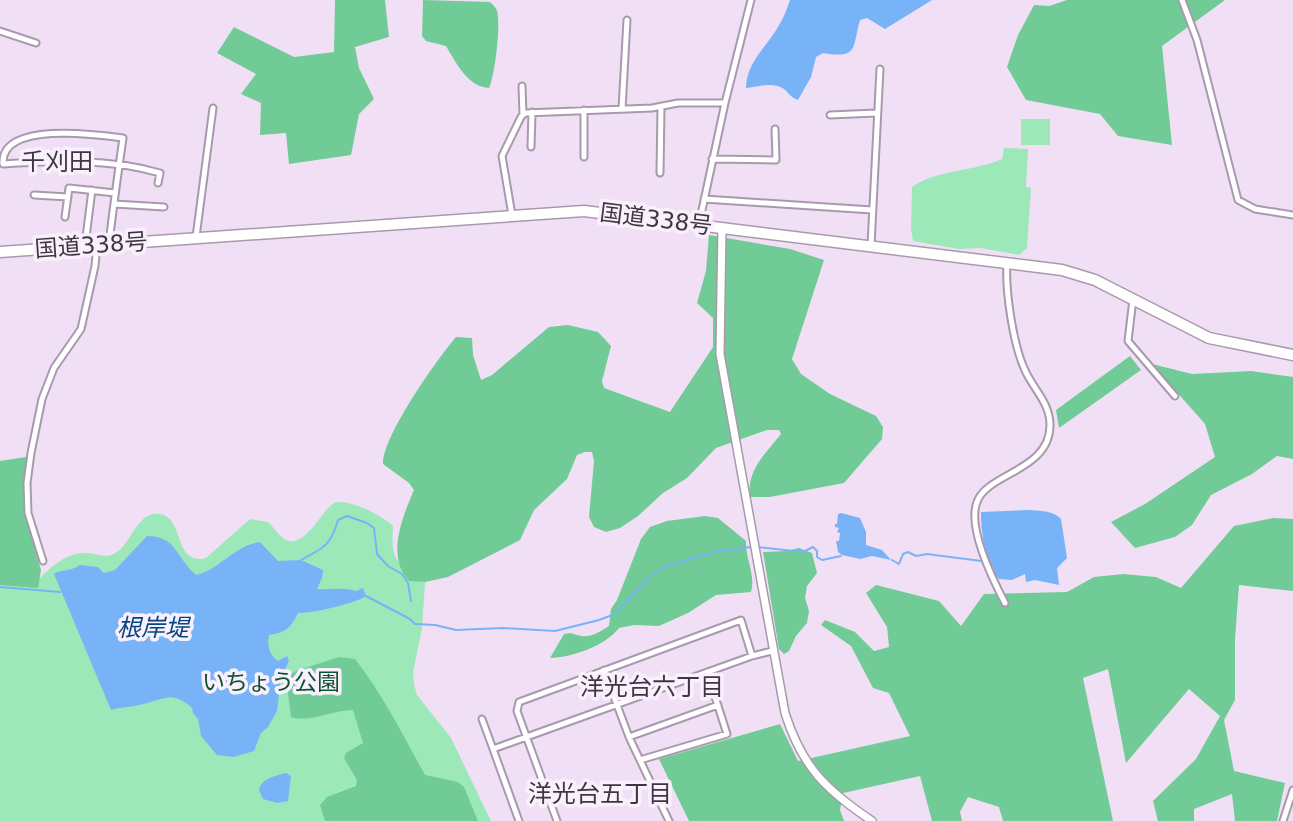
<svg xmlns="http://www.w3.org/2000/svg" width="1293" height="821" font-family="'DejaVu Sans','Noto Sans JP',sans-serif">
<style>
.green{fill:#9ce8b9}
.forest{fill:#71cb96}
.water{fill:#78b3f7}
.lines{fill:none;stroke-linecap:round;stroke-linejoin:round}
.stream{stroke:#78b3f7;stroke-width:2}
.street-casing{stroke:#a999ac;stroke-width:9}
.secondary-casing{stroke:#a999ac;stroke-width:10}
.highway-casing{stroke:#a999ac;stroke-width:13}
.street{stroke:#fff;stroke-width:5}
.secondary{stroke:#fff;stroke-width:7}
.highway{stroke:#fff;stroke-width:10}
.labels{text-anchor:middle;stroke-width:7;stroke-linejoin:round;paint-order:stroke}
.street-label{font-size:23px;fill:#3e373f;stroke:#faf0fd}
.park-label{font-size:23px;fill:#0c5330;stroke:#faf0fd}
.neighbourhood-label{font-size:24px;fill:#3e373f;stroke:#faf0fd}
.water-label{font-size:24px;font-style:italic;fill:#054582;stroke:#faf0fd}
</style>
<rect width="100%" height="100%" fill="#f1e0f5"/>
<path class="green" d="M1021 119H1050V145H1021Z
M1004 148 1028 149 1026 187 1031 188 1027 248 1019 255 981 248 959 249 913 241 911 229 912 187C938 169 973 172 1002 159Z
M336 502C353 501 380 514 393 526 393 534 391 548 395 556 400 569 420 570 425 583L422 628 413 673 414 684 417 695 451 738 491 821H0V579H39C51 567 67 552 86 553 98 553 105 560 117 552 131 543 138 510 160 514 185 518 173 566 206 558L250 519 268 522C275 528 280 539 289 541 309 544 322 508 336 502Z"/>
<path class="forest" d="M335 0H385L389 37 355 47 359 68 374 99 359 114 351 155 289 164 286 133 260 135 261 103 241 94 256 74 217 53 234 27 294 57 334 52Z
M423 0 490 2C493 5 496 7 497 11 501 23 495 76 489 88 468 87 456 63 446 46L426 41 422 36Z
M1067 0H1225L1162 46 1172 145 1118 136 1100 114 1026 100 1007 67 1018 35 1034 5 1049 6Z
M709 235 790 249 824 260 792 359 801 374 830 394 876 416 883 427 882 439 844 483 770 497H750C746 471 766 453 781 434L779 430H767L716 448 687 478 663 493 638 516 620 528 606 532 594 527 589 517 594 461 592 452H585L577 455 567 479 534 510 520 540 448 577 425 582 409 581C386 556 402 518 414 490L409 483 383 464C382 437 437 359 456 337L472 338 473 355 481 380 492 375 549 327 568 325 598 332 611 346 602 381 604 388 670 412 713 347V318L697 303 706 271Z
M1130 356 1141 370 1059 428 1056 410Z
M1152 364 1192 374 1251 371 1293 377V459L1277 456 1252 474 1211 495 1192 525 1175 537 1135 548 1111 522 1145 504 1215 457 1205 424Z
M26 457 25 515 41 570 38 588 0 585V461Z
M705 516 718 518 746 541C745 558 756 575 751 592L716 595 688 613 659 626 634 625 619 628C605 646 573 657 550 658L564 634C572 632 574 635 581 636 591 638 601 631 609 626L611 609 617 600 641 539 650 527 667 521Z
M1273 518 1293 519V591L1239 585 1235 639V700L1224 720 1234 771 1285 783 1277 821H1235L1232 794 1194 809V821H1158L1153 801 1196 759 1220 716 1189 689 1126 763 1108 669 1083 678 1113 821H1003L999 807 968 797 960 812 962 821H932L920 776 843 793 840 810 844 821H689L659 759 780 724 798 761 910 736 889 693 873 688 851 646 821 625 825 620 855 632 874 651 889 647 887 627 866 593 876 585 939 601 961 626 984 594 1067 592 1094 577 1123 574 1156 577 1181 588 1234 526Z
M799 548 812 553 817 573 807 586 805 598 809 611 807 623 796 636 789 651 784 654 779 649 763 552 786 551Z
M339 657 355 659C383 695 403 735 425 775L458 782 464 787 478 821H325L320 805 327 797 356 786 357 780 344 758 346 753 363 743 353 710C333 710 311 723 291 717L286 677 296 671Z"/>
<path class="water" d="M790 0H932L885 29 867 18 860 20C852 48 859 59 823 53L816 57 811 77 798 100C790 97 790 94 784 89 774 81 757 87 746 88 746 62 768 46 779 25 784 18 787 8 790 0Z
M1028 510C1039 511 1053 510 1061 519L1067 558 1057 568 1059 585 1035 580 1026 582 1025 574 1012 580 999 579C985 561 981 535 981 512Z
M841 513 860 518 866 532V545L882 550 891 560 872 556 860 559 842 555 838 552 836 541H839L840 533 837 532 839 528 835 527V524H837L838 514Z
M147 536C177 536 176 558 196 575 219 570 235 545 260 542L278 561 301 560 323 570 322 578 317 589C330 590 343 587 356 591L363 588 366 596C357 603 310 614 298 613 291 628 285 633 269 635 267 646 269 654 278 661L287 656 289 661 281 678 277 711 268 727 261 733 254 751 234 757 217 755 201 736 198 719 193 713 192 708C171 689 162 701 139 705 130 707 121 707 111 710L54 574C64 568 67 573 80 565L98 567 104 573 115 570Z
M286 773 291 776 288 801 277 803 263 799 259 790C261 779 274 776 286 773Z"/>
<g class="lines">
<path class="stream" d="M757 547 803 552 813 547 817 551V557L822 560 841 556
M301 560C324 548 331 545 338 520L347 516 367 523 374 528 377 554 388 566 402 574 408 583 411 601
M892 560 899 564 903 554 908 552 916 556 927 554 989 562
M0 587 60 592
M366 596 410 619 415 624 435 625 456 630 503 628 555 631 599 620 615 614 652 575 666 566 719 551 751 547"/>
<defs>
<path id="street" d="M1182 0 1197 40 1238 200 1255 209 1293 215
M0 31 36 43
M522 86 523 115
M622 109 627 20
M830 115 876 113
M531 147 532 112
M584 157V110
M712 159 776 160 775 129
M660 173 661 107
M34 195 68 197
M704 199 872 210
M114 204 164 207
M512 215 502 156 521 117 525 113 652 108 678 103H725
M65 217 69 188 115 193
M699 224 725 103 751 0
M196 237 213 108
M109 244C113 208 118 173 123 138 101 135 0 120 3 164 56 161 108 158 160 173L158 183
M85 245 92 190
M871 245 880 69
M1133 299 1128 341 1175 396
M43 561 28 513 27 483 31 453 42 399 54 368 81 329 95 266 97 244
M1005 603C993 580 967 528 977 502 987 473 1050 471 1050 425 1050 402 1032 388 1024 368 1013 343 1005 290 1007 263
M604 670 629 737 669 821
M482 719 493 749
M629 737 718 705
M640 760 727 734 707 672
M519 821 493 749 752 656 772 651
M557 821 517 711 519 702 741 620 752 656
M1283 821 1293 790"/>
<path id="secondary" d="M722 227 720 354 785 713C802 767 826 790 872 821"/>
<path id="highway" d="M0 252 584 211 1062 270 1095 280 1209 338 1293 355"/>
</defs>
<use href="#street" class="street-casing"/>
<use href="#secondary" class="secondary-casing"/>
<use href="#highway" class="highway-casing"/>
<use href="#street" class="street"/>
<use href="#secondary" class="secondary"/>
<use href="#highway" class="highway"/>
</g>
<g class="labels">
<g class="street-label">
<text transform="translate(656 219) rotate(7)" y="8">国道338号</text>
<text transform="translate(91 245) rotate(-4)" y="8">国道338号</text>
</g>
<g class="park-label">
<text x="271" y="690">いちょう公園</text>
</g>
<g class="neighbourhood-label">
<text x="57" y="170">千刈田</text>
<text x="652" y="695">洋光台六丁目</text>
<text x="600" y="802">洋光台五丁目</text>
</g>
<g class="water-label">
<text x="153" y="636">根岸堤</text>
</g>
</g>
</svg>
